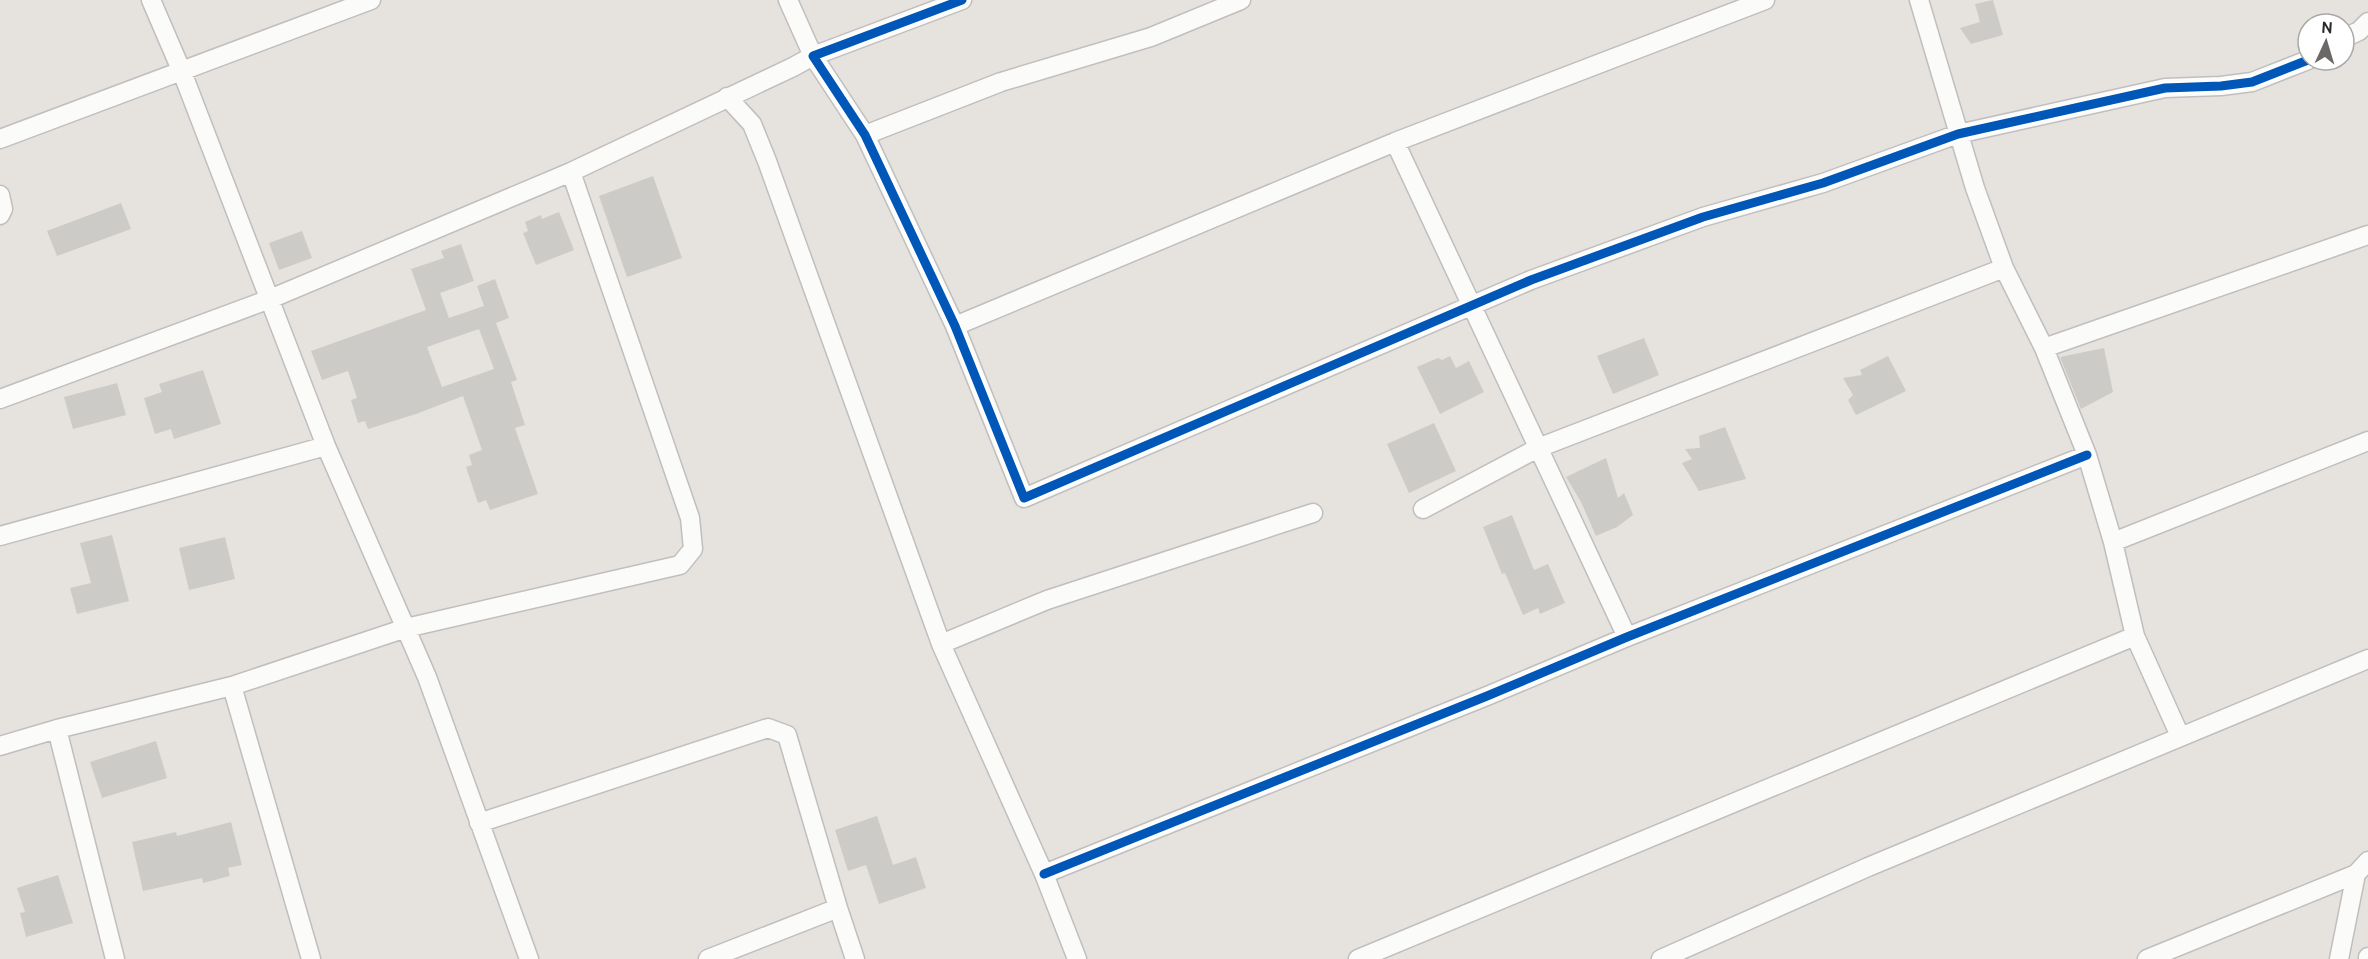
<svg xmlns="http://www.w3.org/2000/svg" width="2368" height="959" font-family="Cabin,sans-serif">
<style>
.building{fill:#cdcbc8;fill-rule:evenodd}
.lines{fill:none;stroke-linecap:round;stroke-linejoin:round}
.minor-casing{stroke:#c0bfbf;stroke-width:21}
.minor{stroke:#fbfbfa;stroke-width:18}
.cycleway-casing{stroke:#fff;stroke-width:13}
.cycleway{stroke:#0057b8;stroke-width:9}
</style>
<rect width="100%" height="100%" fill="#e6e2de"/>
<path class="building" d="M1993 0 2003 35 1971 44 1960 28 1980 22 1975 4Z
M653 176 682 258 627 277 599 196Z
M121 203 131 229 57 256 47 231Z
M559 212 574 250 536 265 523 233 528 231 525 222 541 215 542 219Z
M302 231 312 258 279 270 269 243Z
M461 244 474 281 440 293 449 318 484 306 477 286 495 279 509 318 496 323 517 380 511 382 525 425 515 428 538 494 490 510 486 500 478 503 466 467 472 465 469 455 482 450 463 396 416 414 368 429 365 421 358 423 351 400 357 398 348 371 322 380 311 351 426 310 411 269 444 258 441 251ZM479 329 494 369 442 387 427 347Z
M1644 338 1659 375 1613 394 1597 356Z
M2104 348 2113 392 2081 409 2060 357Z
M1450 356 1456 368 1469 361 1484 392 1440 414 1417 367 1438 358 1442 360Z
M1888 356 1906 391 1856 415 1848 400 1853 395 1843 378 1862 375 1860 370Z
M203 370 221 424 174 439 171 429 155 434 144 398 162 392 159 384Z
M117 383 126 415 73 429 64 397Z
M1434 423 1456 471 1409 493 1387 444Z
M1725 427 1746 479 1699 491 1682 463 1692 459 1685 449 1700 448 1699 436Z
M1606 458 1618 498 1624 493 1633 515 1617 527 1596 536 1581 502 1566 477Z
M1512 515 1534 570 1548 564 1565 603 1540 614 1538 608 1523 615 1505 573 1502 574 1483 527Z
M112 535 129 601 77 614 70 588 91 583 80 543Z
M225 537 235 579 189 590 179 548Z
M156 741 167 778 102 798 90 762Z
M877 816 893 865 916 857 926 888 879 904 866 865 848 871 835 830Z
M231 822 242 865 228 868 230 876 203 883 202 878 143 891 132 842 176 832 177 836Z
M58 875 73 923 26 937 20 913 25 912 17 888Z"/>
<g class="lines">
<defs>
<path id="minor" d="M151 0 182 72 326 446 427 677 529 959
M962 0 813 56 865 135 955 326 1024 498 1531 280 1703 217 1823 183 1958 134 2165 88 2221 86 2252 82 2308 60
M1919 0 1975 188 2004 268 2044 348 2087 455 2113 542 2135 636 2180 736
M2344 38 2359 31 2368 22
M727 97 752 124 767 161 941 644 1044 874 1077 959
M865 135 1001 82 1151 37 1241 0
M0 139 371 0
M1395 142 1627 637
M0 195 3 209 0 215
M955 326 1395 142 1765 0
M2044 348 2368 235
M0 399 270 299 571 172 793 67 813 56 788 0
M1423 509 1538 448 2004 268
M0 536 326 446
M2113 542 2368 441
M941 644 1047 600 1313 513
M232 686 311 959
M57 729 115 959
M0 746 57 729 232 686 406 628 680 565 693 549 690 518 571 172
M479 823 768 728 787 735 838 908 855 959
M1044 874 1487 696 1627 637 2087 455
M708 959 838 908
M1358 959 2135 636
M1661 959 1868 867 2368 659
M2147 959 2356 874 2368 861
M2339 959 2356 874
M2368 959V957"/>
</defs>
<use href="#minor" class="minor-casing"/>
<use href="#minor" class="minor"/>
<defs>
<path id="cycleway" d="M962 0 813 56 865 135 955 326 1024 498 1531 280 1703 217 1823 183 1958 134 2165 88 2221 86 2252 82 2308 60
M1044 874 1487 696 1627 637 2087 455"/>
</defs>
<use href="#cycleway" class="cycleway-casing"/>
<use href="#cycleway" class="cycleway"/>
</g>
<g transform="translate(2326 42) rotate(4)"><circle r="28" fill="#ffffff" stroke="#a9a9a9" stroke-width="1.5"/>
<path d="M0-4.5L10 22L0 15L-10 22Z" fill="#6a6968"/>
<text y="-9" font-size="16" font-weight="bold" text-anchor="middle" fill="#282828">N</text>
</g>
</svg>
